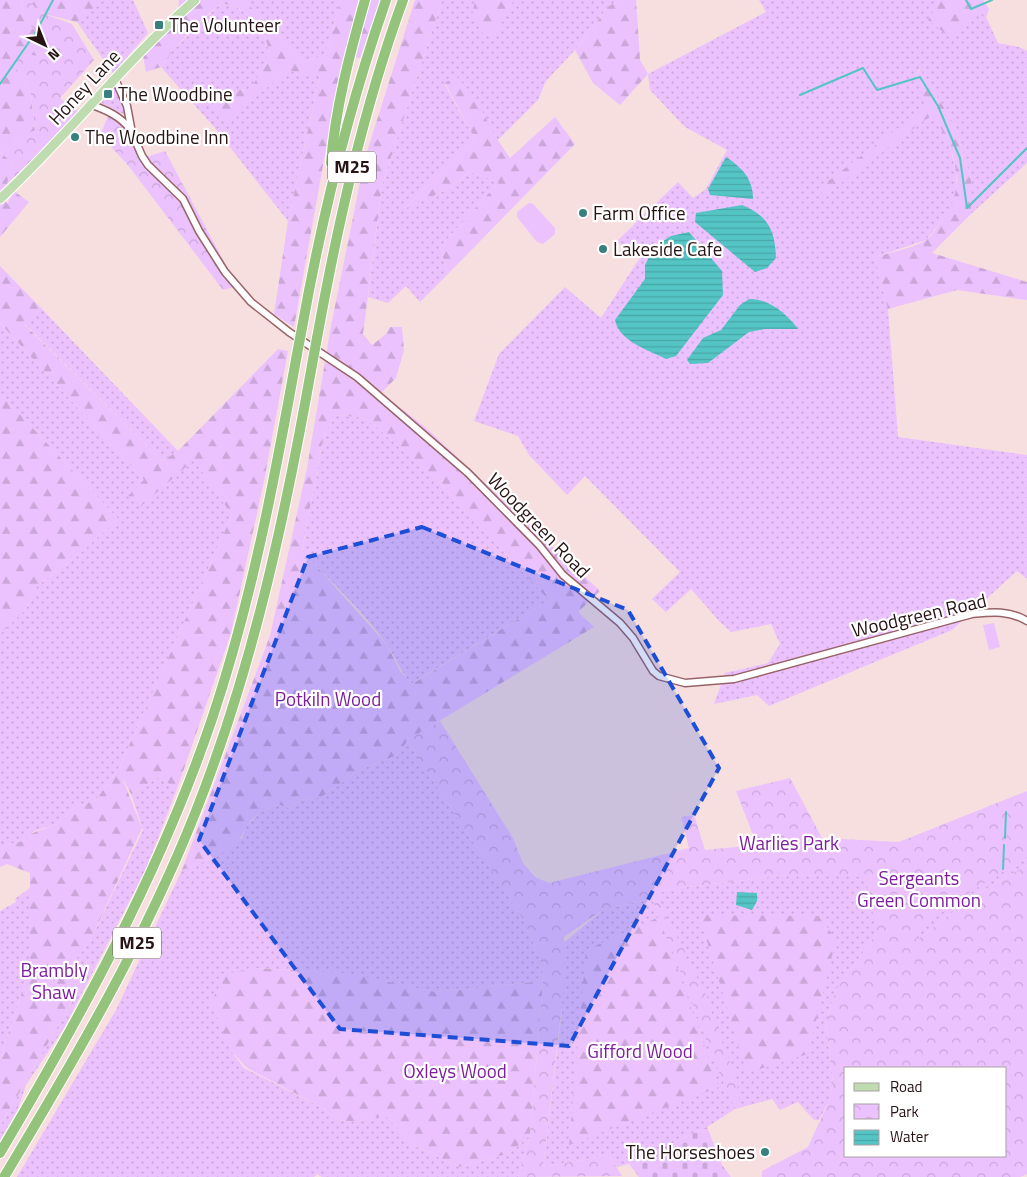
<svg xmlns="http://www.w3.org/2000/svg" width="1027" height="1177" font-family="'Titillium Web',sans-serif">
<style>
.grass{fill:url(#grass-dots)}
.forest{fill:url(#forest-firs);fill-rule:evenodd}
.cemetery{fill:url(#cemetery-stones)}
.park{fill:url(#park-crowns);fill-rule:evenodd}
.pitch{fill:#ebc2fe}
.water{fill:url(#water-rules)}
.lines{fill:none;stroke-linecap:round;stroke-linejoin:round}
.stream{stroke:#54c4c4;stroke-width:2}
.tertiary-casing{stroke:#986366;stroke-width:9}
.primary-casing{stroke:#fff;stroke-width:11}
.motorway-casing{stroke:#fff;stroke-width:12}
.tertiary{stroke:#fff;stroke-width:6}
.primary{stroke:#bfdcb0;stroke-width:9}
.motorway{stroke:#94c47b;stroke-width:10}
.motorway-bridge-casing{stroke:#fff;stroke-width:12;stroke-linecap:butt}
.motorway-bridge{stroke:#94c47b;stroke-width:10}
.marked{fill:#1d4ed8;fill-opacity:0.2;stroke:#1d4ed8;stroke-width:4;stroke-dasharray:10 6;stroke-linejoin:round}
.poi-dot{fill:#388080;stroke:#fff;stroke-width:2}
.labels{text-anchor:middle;stroke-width:4.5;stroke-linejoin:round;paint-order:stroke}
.shield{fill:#fff;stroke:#68595a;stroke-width:1}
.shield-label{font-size:18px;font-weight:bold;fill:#271214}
.poi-label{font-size:19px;fill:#271214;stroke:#fff;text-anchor:start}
.street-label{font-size:19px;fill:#271214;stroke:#fff}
.park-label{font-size:19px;fill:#7e1d9f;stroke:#fff}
</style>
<defs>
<pattern id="grass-dots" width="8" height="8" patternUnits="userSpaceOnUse" patternTransform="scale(1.25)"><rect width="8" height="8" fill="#ebc2fe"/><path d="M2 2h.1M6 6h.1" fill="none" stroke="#caa6d9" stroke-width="1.8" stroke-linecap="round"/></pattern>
<pattern id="forest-firs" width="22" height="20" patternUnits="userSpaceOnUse" patternTransform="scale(1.25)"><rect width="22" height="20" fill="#ebc2fe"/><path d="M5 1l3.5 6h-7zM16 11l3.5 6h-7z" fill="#caa6d9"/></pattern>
<pattern id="cemetery-stones" width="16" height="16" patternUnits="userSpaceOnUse" patternTransform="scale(1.25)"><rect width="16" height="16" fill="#ebc2fe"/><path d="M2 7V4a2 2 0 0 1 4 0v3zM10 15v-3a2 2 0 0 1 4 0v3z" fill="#caa6d9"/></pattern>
<pattern id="park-crowns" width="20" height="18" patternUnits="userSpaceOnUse" patternTransform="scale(1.25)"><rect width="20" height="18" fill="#ebc2fe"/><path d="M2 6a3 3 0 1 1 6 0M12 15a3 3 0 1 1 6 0" fill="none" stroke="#caa6d9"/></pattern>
<pattern id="water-rules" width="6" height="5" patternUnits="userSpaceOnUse" patternTransform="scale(1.25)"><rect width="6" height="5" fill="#54c4c4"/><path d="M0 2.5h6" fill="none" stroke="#49a7a8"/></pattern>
</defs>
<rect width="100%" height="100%" fill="#f7dedf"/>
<path class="grass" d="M102 0H133L148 33 113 73 77 22Z
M244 0H341L325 55 304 62Z
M442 0H618L607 8 575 50 546 81 538 100 498 140 456 79 445 85 475 139 405 208 446 190 470 172 500 181 440 247 448 274 420 302 406 286 388 303 368 297 382 185Z
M759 0H983L989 9 986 17 998 43 1019 47 1027 51V163L971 214V179L954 124 919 69 916 76 948 141 956 169V199L951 209 926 240 875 257 888 309 898 437 1027 455V579L1017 571 952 630 769 706 757 695 714 704 725 673 768 663 780 644 771 624 731 632 719 621 691 589 666 612 652 599 680 572 585 476 567 495 529 455 518 436 474 421 499 354 565 287 601 318 641 256 616 242 678 182 693 198 706 189 727 150 685 127 650 90 648 74 766 12Z
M221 3C239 7 241 8 254 22 279 51 267 62 249 92L242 89 227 119 289 70 300 75 320 74 288 221 214 127 161 67 173 50Z
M113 87H116L122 101 125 115 101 103Z
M41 308 178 451 162 461 25 324Z
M0 323 144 480 139 506 194 459 232 515 119 768 96 800 77 806 57 824 32 832 26 840 0 847V634L26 609 37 586 79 554 118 519 0 393Z
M337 415 366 418 434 477 549 600 411 684C401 672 396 658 387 645 364 611 330 581 302 551L324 433Z
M407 740 526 924 544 971 535 982 435 992 343 973 255 968 231 1051 244 1068 321 1107 339 1120 356 1122 373 1117H387L413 1145 460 1167 510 1153 530 1135 518 1177H322L317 1174 314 1177H17L116 1010 182 870 215 857 242 838 246 827 258 814 277 804 289 808 301 800 321 797 360 770 397 755Z
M159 777 177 789 146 869 64 1028 26 1085 18 1109 0 1140V1126L81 986 76 959 90 941 143 830 131 794Z
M1027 817V865L974 896 917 940 877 933 836 990 826 1024 833 1082 829 1101 819 1120H814L798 1102 780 1110 772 1099 735 1109 707 1127 629 1164 617 1167 609 1155 543 1167 562 1011 548 956 604 909 652 899 664 890 787 875 865 876Z
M31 887 30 968 0 1059V911L16 902 15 899Z"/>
<path class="forest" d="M0 0H21L24 19 43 39 38 57 15 66 31 94 35 131 0 147Z
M27 0H102L103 1 77 22 44 14Z
M179 0H244L304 62 325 55 341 0H358L327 143 294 327 274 314 288 221 320 75H300L289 70 228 119 214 106 231 88 249 91C267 62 279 51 254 22 241 8 240 7 221 3L195 26 173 50 161 67 146 72 143 56 150 46 178 21Z
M369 0H380L360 58 354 57Z
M415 0H442L382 185 363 334 372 345 386 334 390 327H402L404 350 396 378 381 393 425 427 600 591 578 612 594 627 408 740 397 755 360 770 321 797 301 800 289 808 277 804C265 810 252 815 246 828 242 834 241 839 235 844 221 857 200 863 182 870L270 636 307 468 331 326 365 158ZM337 415 366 418 434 477 549 600 412 684 400 671 387 645 302 550 324 433Z
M475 0H514L493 39 482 33 472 15Z
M618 0H636L640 60 648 74 620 105 593 83 575 50 608 7Z
M940 0H983L989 9 986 17 977 14 952 39 928 20Z
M920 69 954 124 971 179V214L932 253 1027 282V300L957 290 888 309 875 257C888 253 914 248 926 240 931 237 936 228 940 223 970 186 954 150 933 114L824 196 819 188 927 106 916 76Z
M456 76 475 97 495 136 510 158 555 117 575 144 448 274 440 247 499 182 470 172 446 190 404 209 475 139 445 83Z
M0 152 13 163 7 184 0 191Z
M14 191 29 202 0 237V204L5 199 7 204Z
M0 266 41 308 25 325 162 461 178 451 278 349 288 351 264 481 231 633 177 789 159 777 131 794 122 777 142 828 90 941 76 959 81 986 0 1126V1059L30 968V873L7 864 0 867V847L26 840 27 835 57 824 77 806 96 800 119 768 232 515 194 460 140 507 128 496 144 480 0 323Z
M0 393 118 519 79 554 37 586 26 609 0 634Z
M699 915 820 916 836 940 808 1054 747 1073Z
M659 917 719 1087 569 1145 586 950Z
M255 968 347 973 435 992 535 982 544 971 530 1135 510 1153 460 1167 413 1145 387 1117H373L356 1122 339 1120 321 1107 247 1068 231 1051 211 1003 225 974Z"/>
<path class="cemetery" d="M707 1127 722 1165 731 1177H639L629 1164Z"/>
<path class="park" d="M21 0H27L44 14 72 24 94 60 60 98 80 113 7 184 13 163 0 152V147L35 130 31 94 15 66 20 53 38 56 43 39 24 19Z
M109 114 130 132 140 159 165 151 237 286 223 290 127 164 100 135Z
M440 721 513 838 523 863 535 877 549 883 689 848 681 817 694 815 705 850 757 845 736 791 790 778 822 838 899 842 1027 791V857L959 899 912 936 917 940 974 896 1027 865V1174L1020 1177H762V1171L808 1147 829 1101 833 1082 826 1024 836 990 877 933 865 877 787 875 664 890 659 897 665 916 685 951 688 966 695 973 710 1003 713 1019 733 1069 742 1107 735 1109 722 1080 652 899 604 909 564 937 565 980 543 1167 609 1155 622 1176 518 1177 530 1135 544 971 526 924 407 740ZM846 1068H1006V1156H846Z"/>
<path class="pitch" d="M529 203 533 204 555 228V234L543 244 537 242 517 217V212Z
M994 623 1000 647 989 650 983 625Z"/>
<path class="water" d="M726 157C742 168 753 178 753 199L710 195 708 189Z
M742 205C769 216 775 231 776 258L767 268 755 272 695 222 696 213Z
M689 232 722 271 723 295 676 356 666 359C648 350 619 341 615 320L645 279V265L654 247 671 236Z
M749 299C768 298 787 314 798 329H765L749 332 708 363 690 364 687 360 703 338 721 330 740 305Z
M737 892 757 893V901L752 910 736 905Z"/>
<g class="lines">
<path class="stream" d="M966 0 971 9 992 0
M0 84 36 32 53 0
M800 95 863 68 877 90 920 77 938 106 960 158 967 208 1027 148
M1005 838 1006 812
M1003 869 1004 845"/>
<defs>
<path id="tertiary" d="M115 79 127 106 132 133 142 156 148 165 183 199 199 231 225 272 251 302 289 332 357 377 468 473 539 545 563 575 620 623 633 638 653 671 659 676 685 683 734 679 972 614C992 612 1009 610 1027 621
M92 105C106 110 120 116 130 129"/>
<path id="primary" d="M0 199C68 135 125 61 195 0"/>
<path id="motorway" d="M331 163C335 109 350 53 365 0
M302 328C322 216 349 107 386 0
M317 338C338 223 363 110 403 0
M0 1153C82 1014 160 873 212 719 252 600 275 477 297 354
M4 1177C75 1059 145 940 196 811 253 667 285 517 312 365"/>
</defs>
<use href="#tertiary" class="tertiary-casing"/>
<use href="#primary" class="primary-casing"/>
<use href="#motorway" class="motorway-casing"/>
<use href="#tertiary" class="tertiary"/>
<use href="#primary" class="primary"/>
<use href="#motorway" class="motorway"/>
<defs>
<path id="motorway-bridge" d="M297 354 302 328
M312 365 317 338"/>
</defs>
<use href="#motorway-bridge" class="motorway-bridge-casing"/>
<use href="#motorway-bridge" class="motorway-bridge"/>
</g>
<path class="marked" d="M422 527 628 610 719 768 569 1046 340 1029 199 840 308 557Z"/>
<g class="poi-dot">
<rect x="154" y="20" width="10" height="10" rx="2.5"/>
<rect x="103" y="89" width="10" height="10" rx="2.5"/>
<circle cx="75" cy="137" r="5"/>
<circle cx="583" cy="213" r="5"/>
<circle cx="603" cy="249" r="5"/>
<circle cx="765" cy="1152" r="5"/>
</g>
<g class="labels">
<g class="shield">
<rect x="328" y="151.5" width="48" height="31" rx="4"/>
<rect x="113" y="927.5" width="48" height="31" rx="4"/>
</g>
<g class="shield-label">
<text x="352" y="173">M25</text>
<text x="137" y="949">M25</text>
</g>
<g class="poi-label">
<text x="169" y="32">The Volunteer</text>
<text x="118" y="101">The Woodbine</text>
<text x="85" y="144">The Woodbine Inn</text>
<text x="593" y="220">Farm Office</text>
<text x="613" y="256">Lakeside Cafe</text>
<text x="755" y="1159" text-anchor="end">The Horseshoes</text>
</g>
<g class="street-label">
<text transform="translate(84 87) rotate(-47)" y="7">Honey Lane</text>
<text transform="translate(539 525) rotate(46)" y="7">Woodgreen Road</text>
<text transform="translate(919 615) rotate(-13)" y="7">Woodgreen Road</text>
</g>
<g class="park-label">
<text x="328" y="706">Potkiln Wood</text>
<text x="789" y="850">Warlies Park</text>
<text x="919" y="885">Sergeants<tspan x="919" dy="22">Green Common</tspan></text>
<text x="54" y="977">Brambly<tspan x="54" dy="22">Shaw</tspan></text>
<text x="640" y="1058">Gifford Wood</text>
<text x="455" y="1078">Oxleys Wood</text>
</g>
</g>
<rect x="844" y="1067" width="162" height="90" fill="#ffffff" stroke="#a9a0a1"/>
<rect x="854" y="1083" width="25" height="8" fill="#bfdcb0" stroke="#a9a0a1"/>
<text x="890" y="1092" font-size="15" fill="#271214">Road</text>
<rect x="854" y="1104" width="25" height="15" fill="url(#park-crowns)" stroke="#a9a0a1"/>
<text x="890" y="1117" font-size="15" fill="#271214">Park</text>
<rect x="854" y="1130" width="25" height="15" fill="url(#water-rules)" stroke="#a9a0a1"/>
<text x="890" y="1142" font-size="15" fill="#271214">Water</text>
<g transform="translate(45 45) rotate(137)" stroke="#ffffff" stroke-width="4" paint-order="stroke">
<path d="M0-4L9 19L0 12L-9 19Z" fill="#271214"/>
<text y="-8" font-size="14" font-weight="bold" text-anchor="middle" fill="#271214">N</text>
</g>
</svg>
